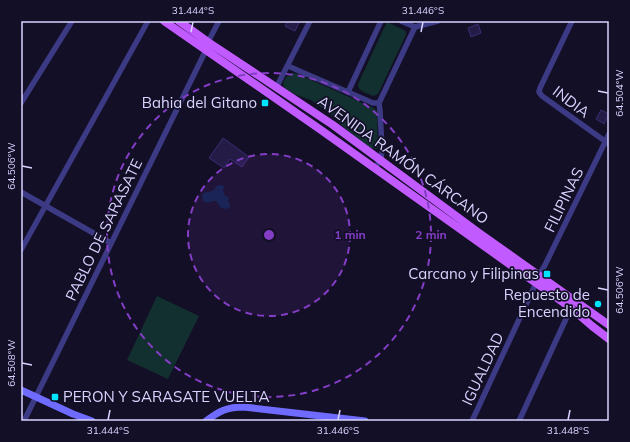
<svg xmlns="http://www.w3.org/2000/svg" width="630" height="442" font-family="Mulish,sans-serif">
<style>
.green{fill:#12302f}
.water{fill:#0c2248}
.building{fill:#241b47;stroke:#3b2d73}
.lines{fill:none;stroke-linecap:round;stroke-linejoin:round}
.minor{stroke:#3d3a85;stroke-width:5.5}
.secondary{stroke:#6f6bff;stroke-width:7}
.primary{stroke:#c25bff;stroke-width:8}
.ticks{fill:none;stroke:#d9d4ff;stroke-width:1.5}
.ring{fill:none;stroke:#843dc5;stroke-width:2;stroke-dasharray:7 5}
.poi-dot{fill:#00e5ff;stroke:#130f26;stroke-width:1.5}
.labels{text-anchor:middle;stroke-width:3.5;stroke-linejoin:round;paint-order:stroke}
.street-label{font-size:15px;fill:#d9d4ff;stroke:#130f26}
.poi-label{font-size:15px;fill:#d9d4ff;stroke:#130f26;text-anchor:end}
.centre{fill:#843dc5;stroke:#130f26;stroke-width:2}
.ring-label{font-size:12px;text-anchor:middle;font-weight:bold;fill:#843dc5;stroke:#130f26;stroke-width:3.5;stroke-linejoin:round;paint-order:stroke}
.neatline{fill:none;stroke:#d9d4ff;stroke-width:1.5}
.ticks-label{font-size:10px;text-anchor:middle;fill:#d9d4ff}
</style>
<rect width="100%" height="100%" fill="#130f26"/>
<path class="green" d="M387 23H389L404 30 406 32V35L378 94 373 96C367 93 357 91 358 84L385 26Z
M291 73H295L374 108 377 111 378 149 370 148 346 129 329 113 311 100 296 95 286 89 283 85C284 80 286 76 291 73Z
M157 296 199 316 168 379 127 360Z"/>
<path class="water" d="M220 185 225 186 223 190 225 196 229 197 228 201 230 204V207L227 209 221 208 216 201H213L207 203 203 201 202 196 203 193C208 191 214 193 216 186Z"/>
<path class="building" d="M288 21H300L295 31 285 26Z
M478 24 481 33 471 37 468 28Z
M601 110 609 114 604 124 596 119Z
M223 138 249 157 242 167 230 159 224 168 209 158Z"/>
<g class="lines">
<path class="minor" d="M401 21 415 27 438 21
M572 21 540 88 539 92 542 96 609 144
M208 42 219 21
M288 66 373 103H379
M276 88 310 21
M348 92 381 21
M21 103 72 21
M374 169 381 160 382 148 380 111 379 103 415 27
M21 192 111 243
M21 250 148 21
M539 275 545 265 609 134
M24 421 206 50
M472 421 536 283
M519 421 571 308"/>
<path class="secondary" d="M21 390 73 414 92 421
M206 421C219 411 227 407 244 407L365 421"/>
<path class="primary" d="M164 21 321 130 536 283 571 308 592 326 609 339
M179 21 208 42 333 125 479 233 609 325"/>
</g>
<path class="ticks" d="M191 32 193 22M421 32 423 22M598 91 608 93M22 166 32 168M598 288 608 290M22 363 32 365M108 420 110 410M338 420 340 410M568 420 570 410"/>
<circle cx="269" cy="235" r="81" fill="#843dc5" fill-opacity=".12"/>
<g class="ring">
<circle cx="269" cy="235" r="81"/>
<circle cx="269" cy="235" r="162"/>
</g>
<g class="poi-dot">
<rect x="261" y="99" width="8" height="8" rx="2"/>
<rect x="543" y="270" width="8" height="8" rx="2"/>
<circle cx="598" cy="304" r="4"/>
<rect x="51" y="393" width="8" height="8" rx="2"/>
</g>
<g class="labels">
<g class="street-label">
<text transform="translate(571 102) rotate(37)" y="5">INDIA</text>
<text transform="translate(403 160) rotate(36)" y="5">AVENIDA RAMÓN CÁRCANO</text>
<text transform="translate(564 200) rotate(-64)" y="5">FILIPINAS</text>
<text transform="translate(104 230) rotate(-64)" y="5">PABLO DE SARASATE</text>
<text transform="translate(483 369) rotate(-65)" y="5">IGUALDAD</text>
</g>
<g class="poi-label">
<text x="257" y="108">Bahia del Gitano</text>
<text x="539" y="279">Carcano y Filipinas</text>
<text x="590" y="300">Repuesto de<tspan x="590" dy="17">Encendido</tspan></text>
<text x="63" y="402" text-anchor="start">PERON Y SARASATE VUELTA</text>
</g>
</g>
<circle cx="269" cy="235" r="6" class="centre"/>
<g class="ring-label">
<text x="350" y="239">1 min</text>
<text x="431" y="239">2 min</text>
</g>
<rect width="630" height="442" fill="none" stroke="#130f26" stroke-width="44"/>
<rect x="22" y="22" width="586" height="398" class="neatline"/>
<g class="ticks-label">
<text x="193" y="14">31.444°S</text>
<text x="423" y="14">31.446°S</text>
<text transform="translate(619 93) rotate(-90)" y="4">64.504°W</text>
<text transform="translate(11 166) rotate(-90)" y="4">64.506°W</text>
<text transform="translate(619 290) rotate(-90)" y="4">64.506°W</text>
<text transform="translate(11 363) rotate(-90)" y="4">64.508°W</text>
<text x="108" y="434">31.444°S</text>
<text x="338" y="434">31.446°S</text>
<text x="568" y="434">31.448°S</text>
</g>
</svg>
